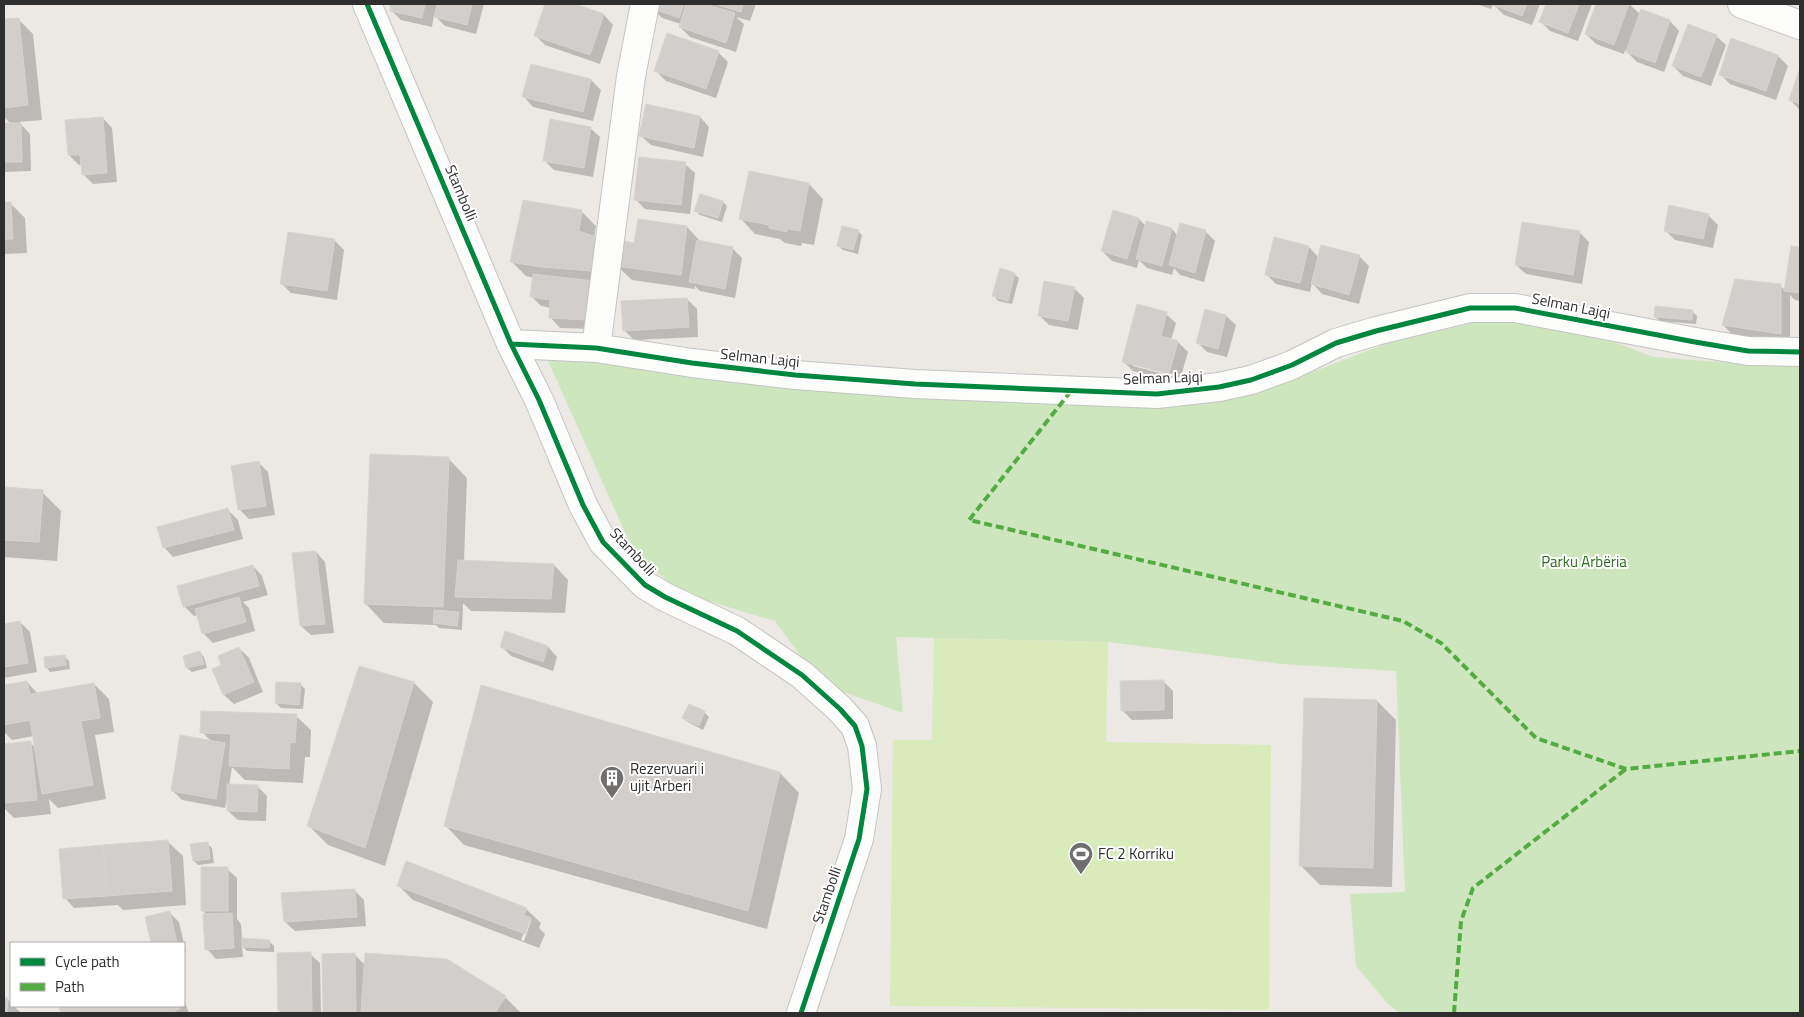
<svg xmlns="http://www.w3.org/2000/svg" width="1804" height="1017" font-family="'Titillium Web',sans-serif">
<style>
.green{fill:#cee6be}
.pitch{fill:#d9eabb}
.shadow{fill:#0003;fill-rule:evenodd}
.building{fill:#d1cecb;stroke:#d7d4d0}
.lines{fill:none;stroke-linecap:round;stroke-linejoin:round}
.minor-casing{stroke:#c5c4c5;stroke-width:30}
.minor{stroke:#fcfcfb;stroke-width:28}
.quiet{stroke:#54ab44;stroke-width:4;stroke-dasharray:8 4;stroke-linecap:butt}
.cycleway-casing{stroke:#fff;stroke-width:8}
.cycleway{stroke:#00873e;stroke-width:5}
.labels{text-anchor:middle;stroke-width:4;stroke-linejoin:round;paint-order:stroke}
.street-label{font-size:15px;fill:#2e2e2e;stroke:#fff}
.park-label{font-size:15px;fill:#2c6e1b;stroke:#fff}
.poi-label{font-size:15px;fill:#2e2e2e;stroke:#fff;text-anchor:start}
</style>
<rect width="100%" height="100%" fill="#ece8e4"/>
<path class="green" d="M1491 319 1606 339 1653 357 1773 366 1800 365V1013H1399L1387 1003 1356 966 1350 894 1405 892 1396 671 1281 664 1108 642 896 637 903 713 821 684 775 621 681 593 633 550 548 361 569 359 800 388 1169 405 1269 389 1393 341Z"/>
<path class="pitch" d="M934 638 1108 642 1106 742 1271 745 1269 1010 890 1006 893 740H932Z"/>
<path class="shadow" d="M393 4H484L476 34 445 26 434 15 432 27 401 20 391 10Z
M546 4H571L604 15 613 25 600 64 545 45 535 35Z
M654 4H756L750 21 736 17 744 24 736 52 690 37 680 27 681 24 662 18 652 8Z
M1476 4H1493L1491 9Z
M1493 4H1540L1532 25 1504 15Z
M1547 4H1592L1578 41 1550 31 1540 21Z
M1597 4H1629L1641 15 1642 11 1670 21 1679 31 1664 72 1637 62 1625 50 1624 54 1596 44 1586 34Z
M18 19 33 34 42 120 19 122 30 134 31 171 4 172V124H11L4 117V21Z
M668 35 719 53 728 62 716 98 666 81 656 71Z
M1716 36 1726 45 1711 86 1683 76 1673 66Z
M1732 40 1778 56 1788 66 1776 100 1730 84 1720 74Z
M532 65 591 80 601 90 593 121 533 107 524 97Z
M1800 72V110L1790 100Z
M700 117 709 127 703 157 651 145 641 136Z
M103 118 112 128 117 182 93 184 83 174 82 164 79 165 69 155Z
M590 128 600 137 593 177 554 170 544 160Z
M685 164 695 173 690 214 645 209 635 199Z
M809 184 823 199 814 245 802 243 801 246 785 243 780 239 755 234 741 219Z
M723 202 727 206 722 222 700 215 696 211Z
M4 203H10L25 218 27 253 4 254Z
M581 211 596 226 594 238 611 253 596 329 560 328 551 318V308L541 306 531 296 534 278 526 276 512 262Z
M1114 212 1139 219 1146 226 1172 229 1178 236 1205 231 1215 241 1204 282 1180 275 1174 268 1172 275 1147 268 1139 260 1137 268 1112 261 1102 251Z
M1708 215 1718 225 1713 248 1675 240 1665 230Z
M687 227 701 242 732 248 742 258 735 298 700 291 695 286V289L632 280 617 266 636 244Z
M858 231 862 235 858 254 843 250 838 246Z
M1579 232 1589 242 1582 284 1526 274 1516 265Z
M1275 239 1309 247 1319 258 1359 256 1369 266 1359 304 1322 294 1312 283 1310 292 1276 284 1267 275Z
M334 240 344 250 337 300 291 293 282 284Z
M1792 247 1800 249V301L1795 300 1790 295V343L1733 335 1723 325 1780 286 1785 290Z
M1014 274 1019 278 1012 304 998 301 994 296Z
M1074 288 1084 298 1078 330 1049 325 1039 315Z
M687 299 697 309 698 337 634 340 624 330Z
M1692 311 1697 316 1696 324 1660 321 1655 317Z
M1166 314 1176 323 1171 340 1178 342 1188 352 1179 383 1133 371 1123 361ZM1133 363 1176 375 1175 377 1133 366Z
M1226 316 1236 325 1227 357 1207 352 1198 343Z
M448 458 467 478 464 561 554 565 568 580 565 613 471 611 463 603 462 630 439 628 436 625 384 623 365 603Z
M258 462 268 472 275 515 249 519 239 509Z
M4 489 42 492 61 511 57 561 4 557Z
M228 510 238 520 243 539 173 557 164 547Z
M316 552 325 562 334 633 311 635 301 626Z
M253 566 262 576 268 595 243 602 249 608 255 631 213 643 203 633 198 615 194 616 184 606Z
M20 622 30 632 37 672 4 678V625Z
M501 646 548 647 557 657 553 671 511 656Z
M239 648 249 658 263 692 234 704 224 695 213 669 223 665Z
M200 653 204 657 207 668 192 672 187 668Z
M64 656 69 661 70 669 50 672 46 667Z
M1163 681 1173 691V719L1132 720 1122 710Z
M27 682 38 694 94 684 109 699 114 732 95 735 106 799 58 808 49 799 51 814 14 818 4 808V745L30 743 36 748 34 736 12 740 4 732V686Z
M414 683 433 702 385 866 328 845 308 825Z
M300 684 305 689 303 709 281 708 276 703Z
M1377 701 1396 720 1392 887 1320 885 1301 866Z
M704 712 709 717 703 730 688 722 683 718Z
M296 716 311 730 310 757H305L303 783 245 780 232 767 229 786H257L267 796 266 821 238 820 228 811V798H227L225 808 182 800 172 790 212 742 202 732Z
M780 773 799 793 767 929 464 845 445 825Z
M168 842 183 856 186 905 123 910 118 905 74 908 65 898Z
M207 843 212 848 214 863 198 865 194 861Z
M227 869 237 878V919L241 924 242 939 269 941 274 946V952L247 951 242 946 243 957 216 959 207 949V915L203 911Z
M398 885 526 909 541 923 539 928 545 934 539 948 413 900ZM529 919 531 921 524 941 521 940Z
M354 890 364 900 366 926 295 931 285 922Z
M170 913 179 922 186 952 184 953V943H152L146 918Z
M310 954 320 963 321 1013H282L280 1011Z
M355 955 365 965 505 997 520 1012 519 1013H326L324 1012Z
M4 999H7L11 1003V1006H14L21 1013H4Z
M184 1000 189 1013H63L60 1006H184Z"/>
<path class="building" d="M391 4H425L422 18 390 11Z
M437 4H472L467 25 434 17Z
M545 4H575L604 14 590 55 534 36Z
M652 4H684L679 18 651 8Z
M686 4H705L735 13 726 43 679 27Z
M714 4H743L741 12Z
M1494 4H1527L1522 16 1493 5Z
M1546 4H1579L1568 33 1539 22Z
M1596 4H1629L1614 45 1585 34Z
M1641 9 1670 20 1655 63 1626 52Z
M19 18 28 105 4 108V19Z
M1688 24 1717 35 1701 77 1672 66Z
M667 33 719 51 706 89 654 71Z
M1731 38 1778 55 1766 91 1719 75Z
M531 64 591 79 583 112 522 97Z
M1800 68V104L1789 100Z
M646 104 700 116 694 148 639 136Z
M103 117 107 173 82 175 80 155H68L65 120Z
M550 119 591 127 584 168 543 161Z
M4 123H21L22 162H4Z
M639 157 686 162 681 205 634 200Z
M749 171 809 183 800 231 787 229V232L769 228V225L739 219Z
M700 194 723 201 718 218 694 211Z
M523 200 582 210 579 231 596 237 591 271 541 267 510 262Z
M4 202H11L13 239H4Z
M1669 205 1709 214 1703 239 1664 231Z
M1113 210 1139 218 1127 259 1101 251Z
M638 219 687 226 681 275 616 266 620 240 634 243Z
M1146 221 1172 228 1162 266 1136 259Z
M1522 222 1580 231 1573 275 1515 265Z
M1180 223 1206 230 1195 273 1169 265Z
M842 226 859 230 853 250 837 246Z
M288 232 335 239 327 291 280 284Z
M1274 237 1309 246 1300 283 1265 275Z
M697 240 733 247 725 289 689 282Z
M1321 245 1360 255 1349 295 1311 284Z
M1791 246 1800 247V293L1784 291Z
M1000 268 1015 273 1008 301 992 296Z
M533 274 594 281 587 320 549 318 550 300 530 297Z
M1735 279 1781 284V334L1722 325Z
M1044 281 1075 287 1068 321 1038 316Z
M687 298 689 327 623 331 621 301Z
M1137 304 1167 312 1161 336 1178 341 1169 374 1122 362Z
M1655 306 1693 310 1692 320 1654 317Z
M1205 309 1226 315 1218 349 1196 343Z
M370 454 449 457 443 607 364 604Z
M259 461 266 506 238 510 231 466Z
M4 487 43 490 39 542 4 540Z
M228 508 234 530 163 548 157 527Z
M316 551 325 624 300 626 292 553Z
M458 560 554 564 551 599 455 597Z
M253 565 259 586 183 607 177 586Z
M239 597 246 622 202 634 195 609Z
M434 610 459 612 457 626 433 623Z
M20 621 28 663 4 667V624Z
M505 631 548 646 543 662 500 647Z
M239 647 254 682 223 695 212 669 221 665 218 656Z
M200 651 204 664 186 668 183 656Z
M65 655 66 665 45 668 44 657Z
M359 666 414 682 365 848 307 826Z
M1164 680V710L1121 711 1120 681Z
M27 681 30 694 94 683 100 718 81 721 93 785 42 794 30 720 4 725V685Z
M276 682 301 683 299 705 275 703Z
M481 685 780 772 748 911 444 826Z
M1304 698 1377 700 1373 868 1299 866Z
M689 704 705 711 699 726 682 718Z
M201 711 297 714 295 743 290 742 289 769 229 766 231 734 200 733Z
M180 735 225 743 216 799 171 791Z
M31 741 37 800 4 803V744Z
M227 784 258 785 257 812 227 811Z
M168 840 172 891 107 896 103 845Z
M208 842 210 859 193 861 190 844Z
M103 845 107 896 63 899 59 849Z
M406 861 527 908 524 915 531 918 525 934 397 886Z
M201 867H228V911H201Z
M355 889 357 917 284 922 281 893Z
M170 911 177 943H151L145 917Z
M232 913 234 948 205 950 203 914Z
M242 938 270 940 269 948 242 947Z
M311 952 312 1011H278L277 953Z
M355 953 356 1012H323L322 954Z
M365 953 447 959 506 996 495 1013 361 1012Z
M4 998H8L7 1013H4Z
M58 1006H178L180 1009 170 1013H61Z"/>
<g class="lines">
<defs>
<path id="minor" d="M367 4 511 344 539 400 583 505 603 542 645 585 665 597 737 631 802 675 840 709 855 726 862 746 867 789 859 839 801 1013
M1742 4 1800 25
M511 344 596 348 692 363 795 375 915 384 1157 394 1219 387 1251 380 1292 365 1336 343 1376 331 1470 308H1515L1695 342 1748 351 1800 352
M596 348 631 76 645 4"/>
</defs>
<use href="#minor" class="minor-casing"/>
<use href="#minor" class="minor"/>
<path class="quiet" d="M1071 391 969 520 1403 621 1441 643 1536 738 1626 769 1800 751
M1454 1013 1461 921 1473 888 1626 769"/>
<defs>
<path id="cycleway" d="M367 4 511 344 539 400 583 505 603 542 645 585 665 597 737 631 802 675 840 709 855 726 862 746 867 789 859 839 801 1013
M511 344 596 348 692 363 795 375 915 384 1157 394 1219 387 1251 380 1292 365 1336 343 1376 331 1470 308H1515L1695 342 1748 351 1800 352"/>
</defs>
<use href="#cycleway" class="cycleway-casing"/>
<use href="#cycleway" class="cycleway"/>
</g>
<defs>
<symbol id="building-pin" viewBox="-11 -11 22 30"><path d="M0 17L-7.5 6A9.5 9.5 0 1 1 7.5 6Z" fill="#706f6e" stroke="#fff"/><path d="M-4-6H4V6H1V3H-1V6H-4ZM-2.5-4.3h1.7v1.8h-1.7ZM.8-4.3h1.7v1.8H.8ZM-2.5-1h1.7V.8h-1.7ZM.8-1h1.7V.8H.8Z" fill="#fff"/></symbol>
<symbol id="stadium-pin" viewBox="-11 -11 22 30"><path d="M0 17L-7.5 6A9.5 9.5 0 1 1 7.5 6Z" fill="#706f6e" stroke="#fff"/><path d="M0-5a6.5 5 0 1 0 0 10a6.5 5 0 1 0 0-10ZM-3.5-1.8h7v3.6h-7Z" fill="#fff"/></symbol>
</defs>
<g fill-rule="evenodd">
<use href="#building-pin" x="598" y="764" width="28" height="38"/>
<use href="#stadium-pin" x="1067" y="840" width="28" height="38"/>
</g>
<g class="labels">
<g class="street-label">
<text transform="translate(461 193) rotate(67)" y="5">Stambolli</text>
<text transform="translate(1571 306) rotate(11)" y="5">Selman Lajqi</text>
<text transform="translate(760 358) rotate(6)" y="5">Selman Lajqi</text>
<text transform="translate(1163 378) rotate(-2)" y="5">Selman Lajqi</text>
<text transform="translate(633 552) rotate(47)" y="5">Stambolli</text>
<text transform="translate(827 895) rotate(-71)" y="5">Stambolli</text>
</g>
<g class="park-label">
<text x="1584" y="567">Parku Arbëria</text>
</g>
<g class="poi-label">
<text x="630" y="774">Rezervuari i<tspan x="630" dy="17">ujit Arberi</tspan></text>
<text x="1098" y="859">FC 2 Korriku</text>
</g>
</g>
<rect width="1804" height="1017" fill="none" stroke="#2e2e2e" stroke-width="10"/>
<rect x="10" y="942" width="175" height="65" fill="#ffffff" stroke="#ababab"/>
<rect x="20" y="958" width="25" height="8" fill="#00873e" stroke="#ababab"/>
<text x="55" y="967" font-size="15" fill="#2e2e2e">Cycle path</text>
<rect x="20" y="983" width="25" height="8" fill="#54ab44" stroke="#ababab"/>
<text x="55" y="992" font-size="15" fill="#2e2e2e">Path</text>
</svg>
